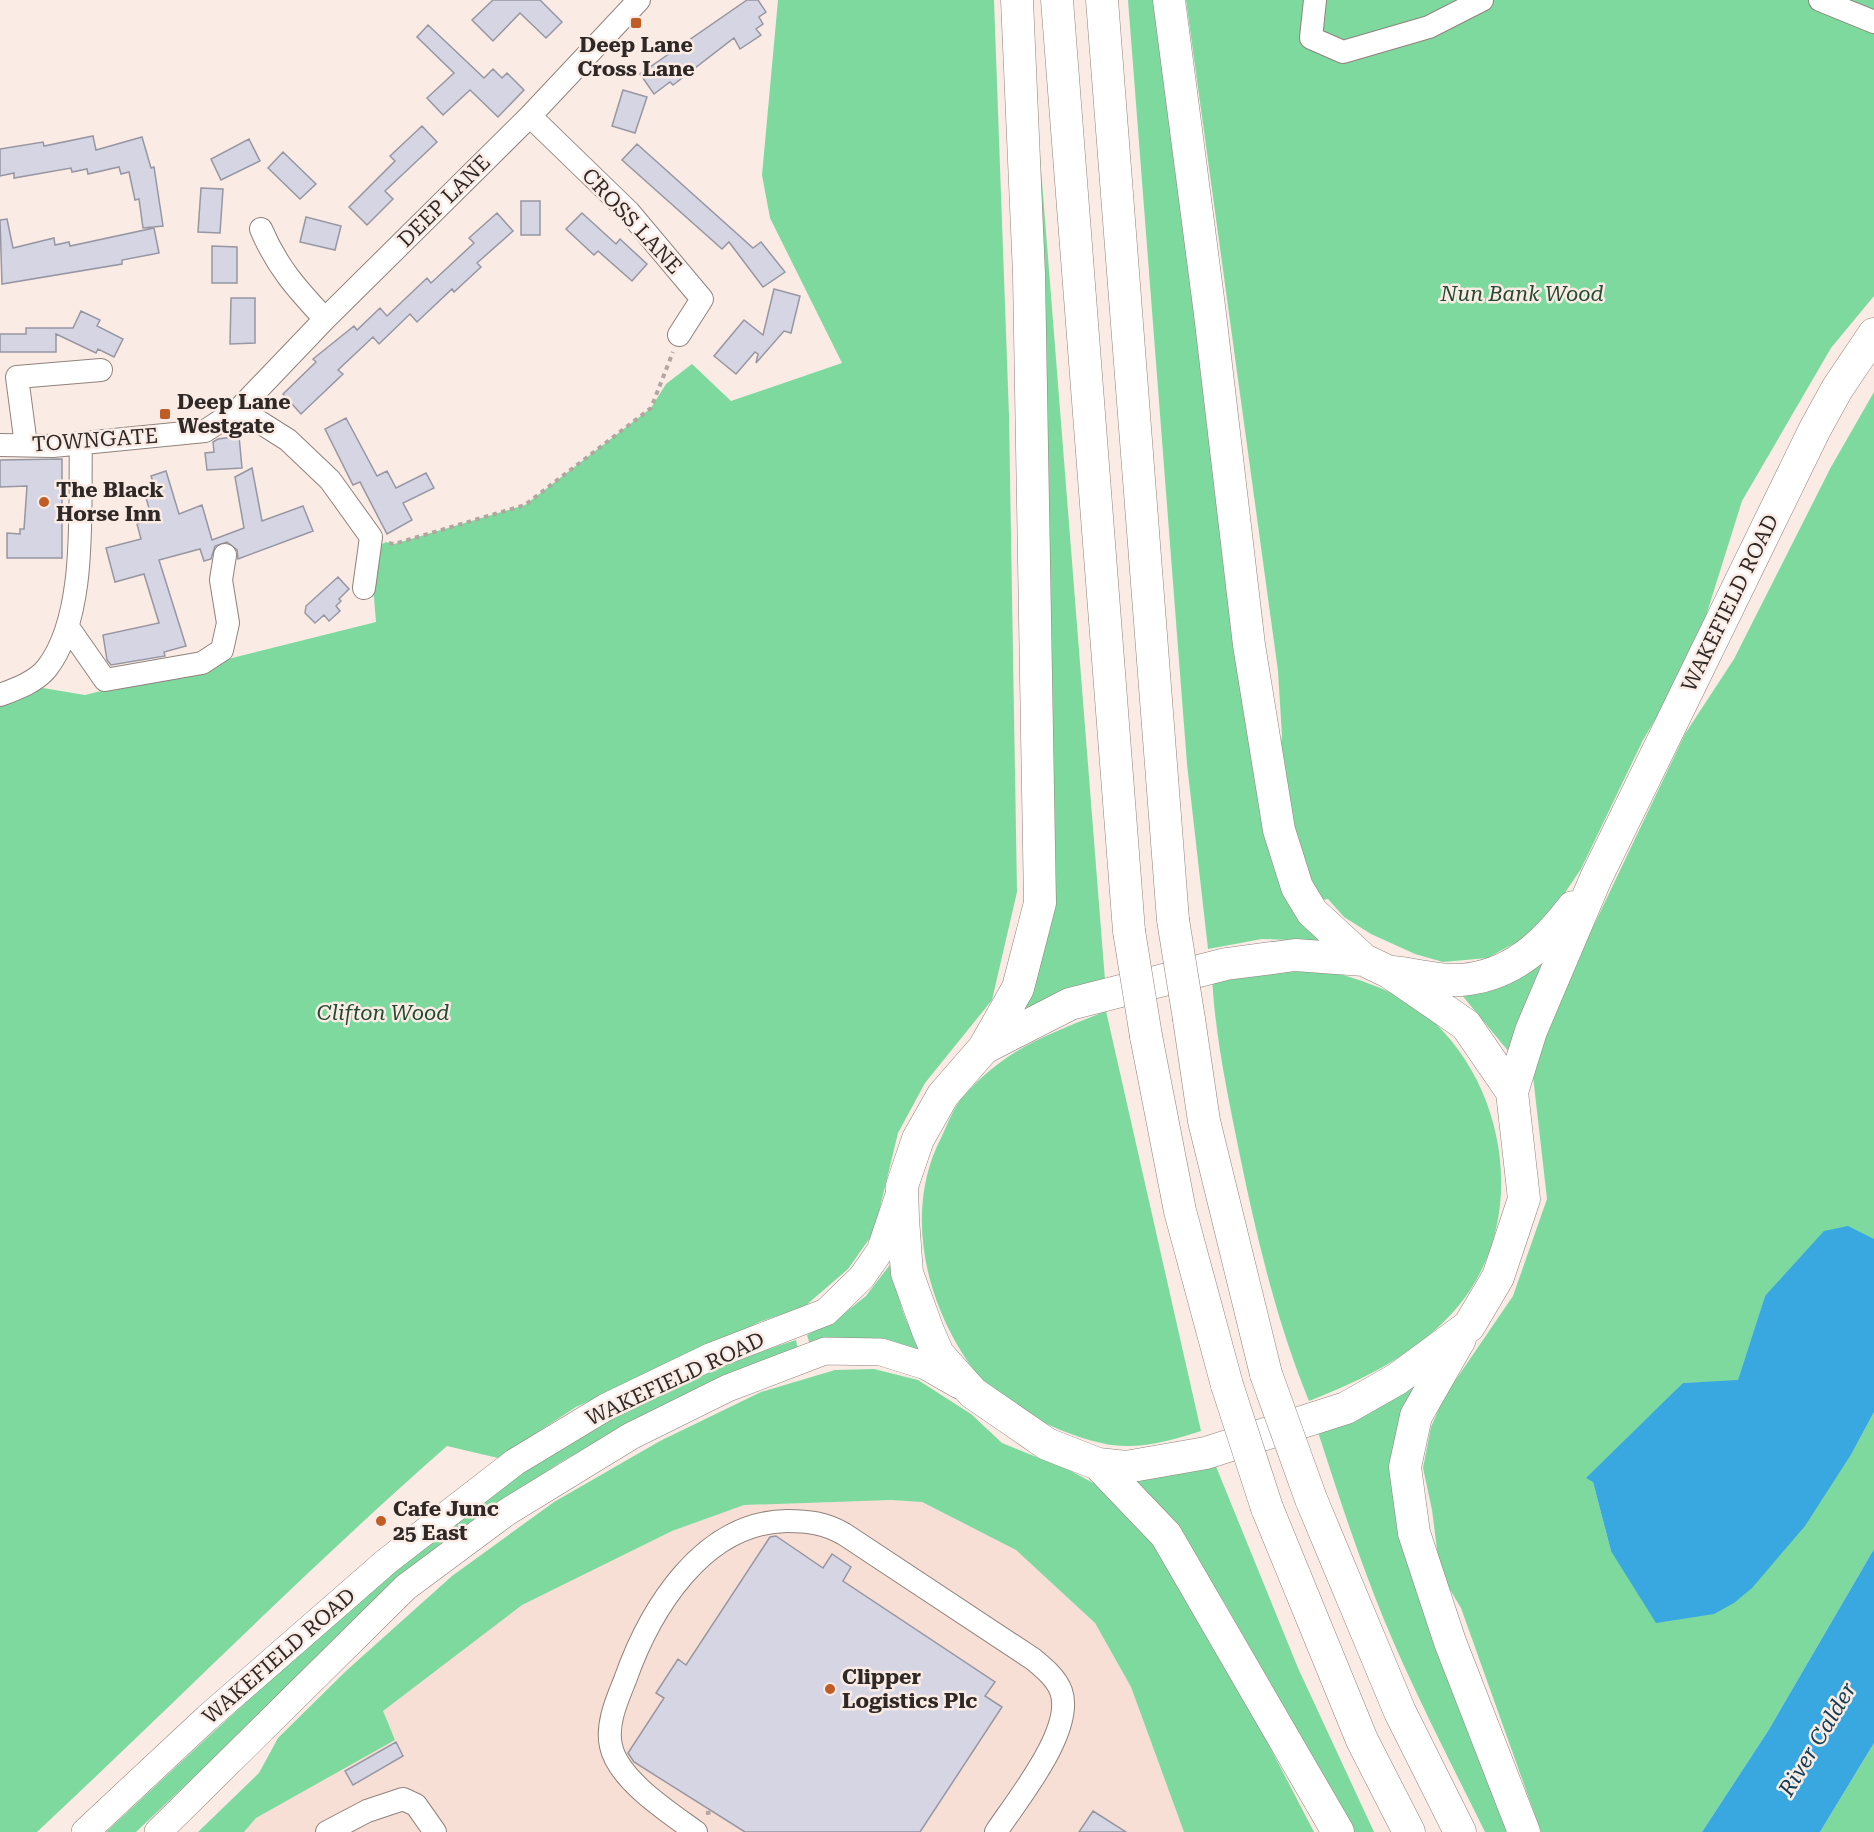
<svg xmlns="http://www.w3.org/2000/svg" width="1874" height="1832" font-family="'Roboto Serif',serif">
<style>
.built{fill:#f7dfd5}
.green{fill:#7ed99e}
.water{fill:#39a7e0}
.building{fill:#d6d5e3;stroke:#9796a3;stroke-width:1.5}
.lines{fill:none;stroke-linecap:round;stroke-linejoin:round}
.minor-casing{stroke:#90827c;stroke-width:24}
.major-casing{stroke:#90827c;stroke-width:28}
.highway-casing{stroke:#90827c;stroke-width:33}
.path{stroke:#b2a6a1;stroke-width:4;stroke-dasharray:4.5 4.5;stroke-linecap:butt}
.minor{stroke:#fff;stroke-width:22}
.major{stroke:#fff;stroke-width:27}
.highway{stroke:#fff;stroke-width:32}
.highway-bridge-casing{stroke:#90827c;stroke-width:33;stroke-linecap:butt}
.highway-bridge{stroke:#fff;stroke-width:32}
.poi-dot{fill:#c05c25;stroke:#faebe4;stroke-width:2}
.labels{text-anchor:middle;stroke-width:5;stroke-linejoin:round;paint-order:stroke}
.poi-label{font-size:21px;font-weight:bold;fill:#2e2826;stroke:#faebe4;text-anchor:start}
.street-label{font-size:21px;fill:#2e2826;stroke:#faebe4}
.park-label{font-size:21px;font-style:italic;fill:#214a30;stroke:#faebe4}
.water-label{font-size:22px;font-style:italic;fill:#0e3c53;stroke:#faebe4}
</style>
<rect width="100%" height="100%" fill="#faebe4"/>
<path class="built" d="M891 1500 921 1502 1016 1550 1095 1623 1131 1687 1184 1832H244L256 1818 395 1740 382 1711 522 1605 672 1531 743 1505Z"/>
<path class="green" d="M778 0H994L1009 416 1017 892 992 1000 925 1083 898 1133 874 1232 848 1269 804 1307 762 1321 576 1407 498 1458 447 1446C306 1570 174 1704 37 1832H0V695L25 685 85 695 376 622 370 550 386 542 394 544 525 505 651 408 666 384 692 364 731 401 842 363 770 218 762 175Z
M1128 0H1157L1226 548 1322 941 1262 939 1208 949 1187 764Z
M1186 0H1874V296L1831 348 1742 501 1694 654 1643 740 1581 869 1552 912 1519 941 1487 958 1443 962 1415 954 1371 934 1344 917 1328 899 1322 900 1309 880 1289 829 1278 760 1282 736 1278 671Z
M1037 118 1105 980 1022 1009 1028 991Z
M1874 392V1239L1765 1296 1738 1381 1683 1383 1593 1482 1611 1551 1852 1453 1874 1412V1549L1768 1731 1702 1832H1541L1461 1608 1440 1573 1432 1510 1423 1468 1431 1427 1444 1397 1513 1296 1547 1199 1533 1076 1544 1030 1685 734 1734 659 1831 467Z
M1547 961 1509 1052 1461 994 1509 984Z
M1309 966C1349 976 1394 988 1426 1015 1509 1085 1530 1225 1455 1310 1416 1354 1363 1380 1309 1401 1277 1323 1257 1239 1240 1156 1228 1096 1215 1037 1212 976Z
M1106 1011 1201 1431C1173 1440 1143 1449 1112 1445 1073 1440 1006 1409 980 1378 927 1312 901 1213 942 1136 948 1123 954 1106 964 1096 1007 1047 1048 1035 1106 1011Z
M892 1262C895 1282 899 1303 907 1322 912 1332 920 1340 920 1351L810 1345 807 1335 837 1319 866 1296Z
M796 1340 798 1350 632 1422 561 1462 484 1513 293 1683 136 1832H106C168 1774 230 1717 292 1660 357 1601 422 1542 494 1492 586 1429 689 1374 796 1340Z
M874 1369 918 1380 971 1414 1002 1443 1071 1471 1106 1490 1140 1522 1218 1647 1314 1832H1184L1131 1687 1095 1623 1016 1550 922 1502 891 1500 744 1505 672 1531 522 1605 383 1711 395 1740 256 1818 244 1832H198L259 1773 278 1738 346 1671 452 1576 554 1502 660 1441 761 1392 835 1370Z
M1416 1383C1390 1439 1388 1470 1401 1530L1507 1832H1485C1451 1763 1415 1694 1385 1622 1359 1559 1338 1494 1317 1429Z
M1215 1464 1298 1668 1374 1832H1354L1224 1602 1193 1556 1125 1477Z
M1874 1743V1832H1820Z"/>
<path class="water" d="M1848 1226 1874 1239V1412L1852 1453 1805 1526 1752 1588 1734 1603 1714 1614 1656 1623 1611 1551 1593 1482 1586 1478 1683 1383 1738 1380 1765 1296 1824 1231Z
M1874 1549V1743L1820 1832H1702L1768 1731Z"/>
<path class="building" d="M493 0H540L562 22 546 38 520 13 493 41 472 20Z
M747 0H758L766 12 759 17 763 24 756 29 761 35 740 49 734 38 673 85 670 82 654 94 640 74Z
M428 25 484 78 493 69 502 78 507 73 524 90 498 117 470 90 443 115 427 98 454 73 417 37Z
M623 90 647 97 635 133 612 126Z
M422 126 437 142 385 191 393 199 367 225 349 207 395 161 390 156Z
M93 136 96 150 142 137 151 168 154 167 163 226 143 228 139 199 135 200 129 172 121 174 119 167 88 174 87 169 72 172 71 168 14 178V173L0 176V149L43 142 44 146Z
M249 139 260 161 221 180 211 159Z
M637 144 753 248 761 242 785 272 763 287 729 242 722 249 622 160Z
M283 152 316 184 300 199 268 168Z
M201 188 223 189 220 233 198 232Z
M521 201H540V235H521Z
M497 213 513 231 477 263 481 267 454 292 452 289 417 322 410 314 379 344 373 337 338 370 343 374 301 414 283 394 316 362 313 359 354 326 357 330 380 308 387 316 427 278 431 283 474 243 469 238Z
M582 213 616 244 620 239 647 264 632 281 598 251 594 255 566 229Z
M306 217 341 226 335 250 300 242Z
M7 219 13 248 54 238 55 245 69 242 70 246 154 228 159 253 122 260V264L2 284 0 220Z
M212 246 237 247V283H212Z
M774 289 800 296 791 333 784 331 756 363 758 354 755 352 736 374 714 356 744 320 763 335Z
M231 298H255V343L230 344Z
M81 311 100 320 97 326 123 339 114 357 98 349 96 353 56 334V352H0V334H26V328H73Z
M346 418 377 476 387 471 396 488 426 473 434 488 403 503 412 520 387 534 360 482 353 485 325 429Z
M239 436 242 468 207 470 205 453 214 452 213 442 218 439Z
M62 459V558H7V533L20 534V529H24L27 486 0 487V460Z
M252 468 262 521 303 506 313 531 238 559 237 550 227 542 215 546 211 559 204 561 200 549 159 560 186 646 164 652 165 656 111 665 107 660 103 635 159 623 144 574 115 582 106 548 141 539 137 524 152 519 145 494 156 491 151 476 166 471 179 514 202 505 212 540 244 528 235 477Z
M338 577 349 589 339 599 341 601 336 606 340 611 329 621 324 615 315 623 305 613 306 606Z
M776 1536 823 1568 832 1554 851 1567 843 1581 995 1682 985 1696 1002 1707 920 1832H745L634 1762 628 1753 664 1698 656 1693 678 1659 686 1665 770 1537Z
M396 1742 403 1756 353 1785 345 1771Z
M1093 1811 1126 1832H1079Z"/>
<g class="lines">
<defs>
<path id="minor" d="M1315 0 1311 38 1343 52 1429 27 1482 0
M1820 0 1874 22
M530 116 629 212 702 299 679 335
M261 229C277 267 297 289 325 319
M239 409 288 440 330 480 371 537 364 588
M0 445 53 446 205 431 239 409 325 319 530 116 639 0
M26 445 17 377 101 370
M68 627 105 680 202 663 222 650 228 623 221 580 225 555
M0 695C16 689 36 682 47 668 88 615 79 508 81 443
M327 1832 367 1811 403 1799 416 1805 435 1832
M696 1832C670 1813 618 1780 611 1746 606 1724 617 1700 625 1680 650 1609 703 1522 787 1521 808 1521 825 1523 844 1534L1033 1659C1044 1668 1056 1678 1061 1691 1075 1730 1017 1800 996 1832"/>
<path id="major" d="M85 1832 207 1718 387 1561 515 1462 606 1407 712 1356 826 1312 862 1277 880 1251 900 1192
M158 1832 406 1587 507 1512 631 1436 728 1388 825 1351 881 1352 926 1366 959 1385"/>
<path id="highway" d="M1057 0 1129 931
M1102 0 1173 920
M1169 0 1210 314 1249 645 1279 830 1297 887 1312 912 1364 960
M1295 955 1364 960 1389 972 1466 1025 1512 1092 1524 1199 1498 1277 1469 1326 1397 1379 1346 1408 1206 1453 1126 1467 1098 1464 1047 1444 973 1393 938 1354 928 1331 907 1273 903 1219 902 1186 918 1139 943 1095 984 1048 1070 1004 1226 964Z
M1392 972C1414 974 1439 981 1461 980 1511 976 1544 945 1573 907
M1189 1019 1204 1121 1266 1374
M1146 1036 1180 1211 1227 1385
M984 1048 1018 988 1040 903 1029 274 1017 0
M1512 1092 1531 1031 1596 878 1815 429 1837 389 1874 334
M1460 1339 1416 1416 1405 1467 1414 1533 1450 1642 1524 1832
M1098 1464 1166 1535 1338 1832
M1311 1499 1400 1712 1460 1832
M1267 1508 1362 1740 1409 1832"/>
</defs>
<use href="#minor" class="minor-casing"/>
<use href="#major" class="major-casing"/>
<use href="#highway" class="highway-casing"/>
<path class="path" d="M389 543 394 544 525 505 651 408 673 352
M706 1813 715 1812"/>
<use href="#minor" class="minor"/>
<use href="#major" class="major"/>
<use href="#highway" class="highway"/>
<defs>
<path id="highway-bridge" d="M1173 920 1189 1019
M1129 931 1146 1036
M1266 1374 1311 1499
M1227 1385 1267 1508"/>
</defs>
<use href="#highway-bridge" class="highway-bridge-casing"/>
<use href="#highway-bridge" class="highway-bridge"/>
</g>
<g class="poi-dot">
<rect x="630" y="17" width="12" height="12" rx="3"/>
<rect x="159" y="408" width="12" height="12" rx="3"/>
<circle cx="44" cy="502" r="6"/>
<circle cx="381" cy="1521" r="6"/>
<circle cx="830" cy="1689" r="6"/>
</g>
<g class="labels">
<g class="poi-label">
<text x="636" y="52" text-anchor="middle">Deep Lane<tspan x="636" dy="24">Cross Lane</tspan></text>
<text x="177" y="409">Deep Lane<tspan x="177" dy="24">Westgate</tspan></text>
<text x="56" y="497">The Black<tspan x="56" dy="24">Horse Inn</tspan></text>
<text x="393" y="1516">Cafe Junc<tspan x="393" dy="24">25 East</tspan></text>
<text x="842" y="1684">Clipper<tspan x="842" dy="24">Logistics Plc</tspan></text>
</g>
<g class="street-label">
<text transform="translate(444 201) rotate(-45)" y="7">DEEP LANE</text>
<text transform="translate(632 221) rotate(47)" y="7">CROSS LANE</text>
<text transform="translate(95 440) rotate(-4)" y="7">TOWNGATE</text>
<text transform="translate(1730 603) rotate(-64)" y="7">WAKEFIELD ROAD</text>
<text transform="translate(675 1379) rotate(-25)" y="7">WAKEFIELD ROAD</text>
<text transform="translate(279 1656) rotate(-41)" y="7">WAKEFIELD ROAD</text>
</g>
<g class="park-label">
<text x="1522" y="301">Nun Bank Wood</text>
<text x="383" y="1020">Clifton Wood</text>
</g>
<g class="water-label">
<text transform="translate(1817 1739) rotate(-59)" y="8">River Calder</text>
</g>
</g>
</svg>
